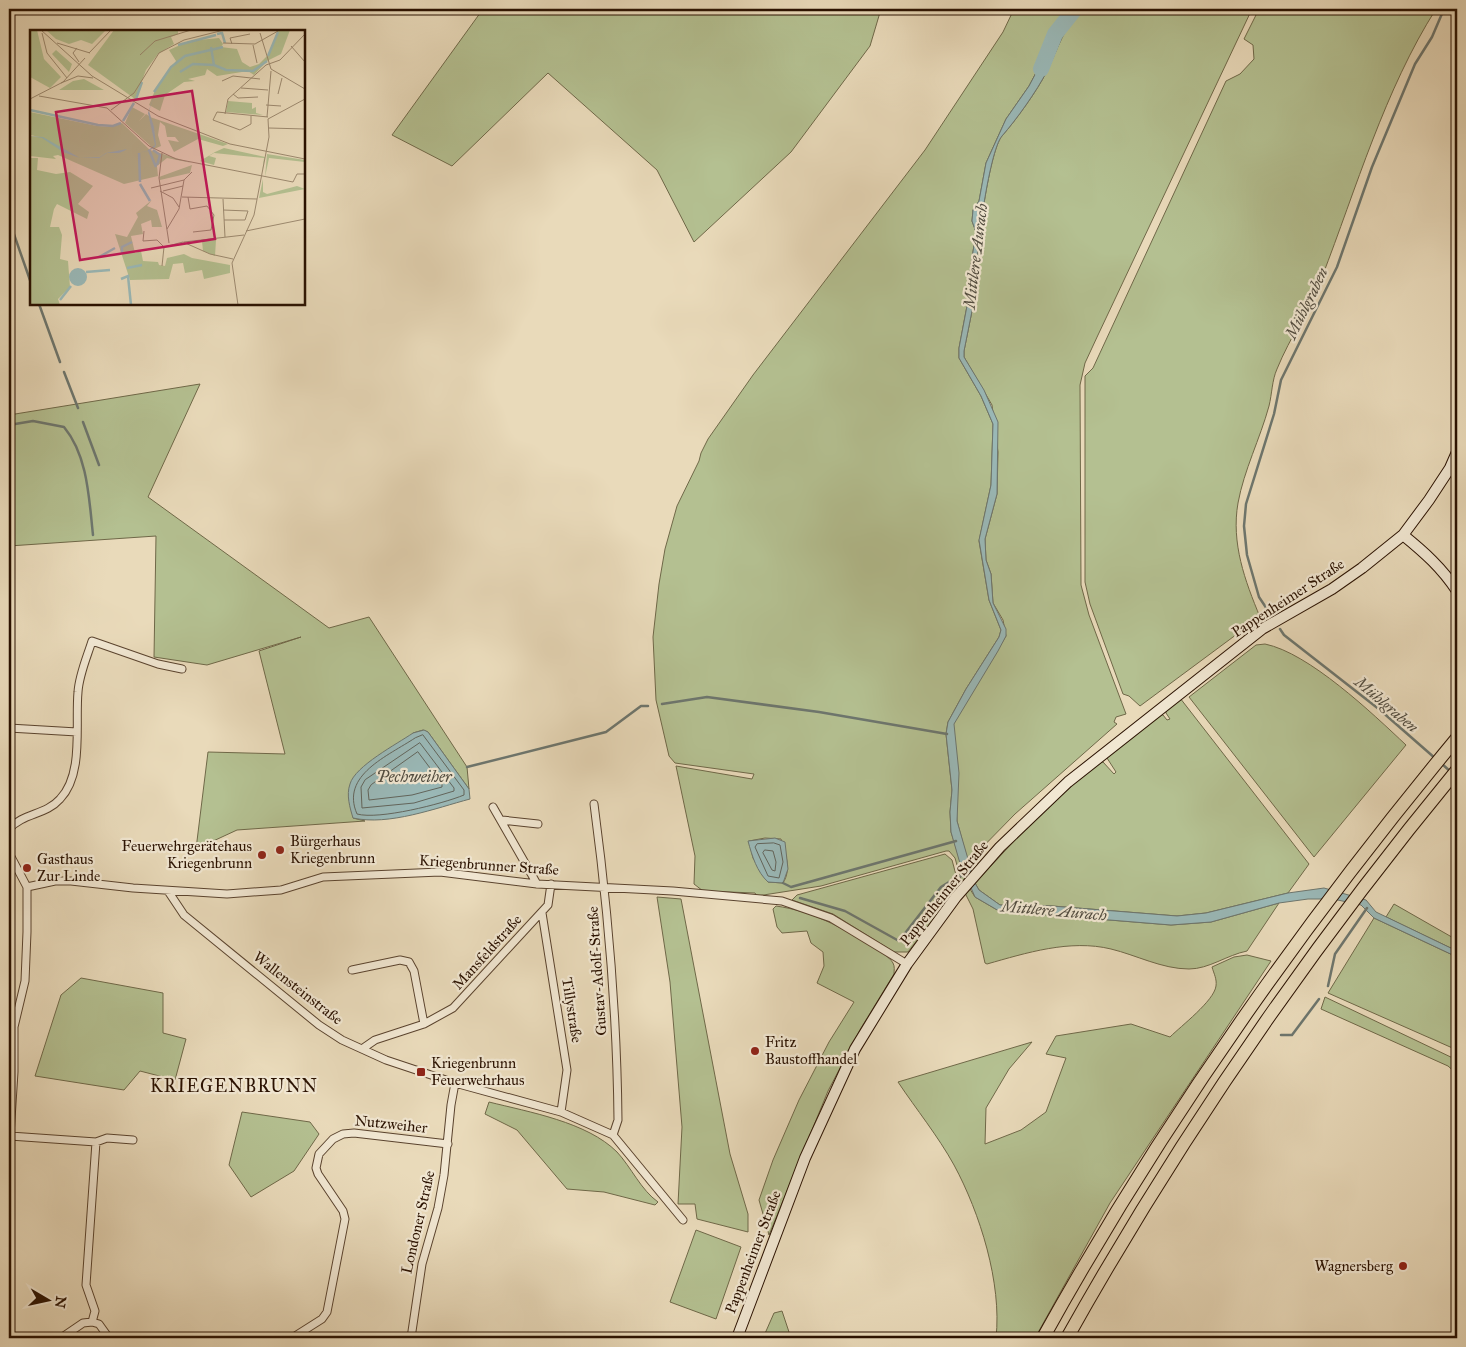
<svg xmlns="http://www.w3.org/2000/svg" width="1466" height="1347" font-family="'IM FELL Great Primer',serif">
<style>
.green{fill:#b4c091;stroke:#6f6848;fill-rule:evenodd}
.water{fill:#9ab9b8;stroke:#6d766e}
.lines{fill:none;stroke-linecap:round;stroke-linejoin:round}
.shore{stroke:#62655c;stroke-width:1}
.stream{stroke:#6d766e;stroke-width:2.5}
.river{stroke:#9ab9b8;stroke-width:16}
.street-casing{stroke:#5a432e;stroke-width:9}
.secondary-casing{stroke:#2a1100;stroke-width:12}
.highway-casing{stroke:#2a1100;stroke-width:14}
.street{stroke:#f1e7d2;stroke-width:7}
.secondary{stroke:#f1e7d2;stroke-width:10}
.highway{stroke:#e9daba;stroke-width:12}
.poi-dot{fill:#8f2418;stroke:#f1e7d2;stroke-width:2}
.labels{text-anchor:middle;stroke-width:4.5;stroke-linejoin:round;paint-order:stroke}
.street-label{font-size:15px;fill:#2a1100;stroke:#f1e7d2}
.poi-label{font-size:15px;fill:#2a1100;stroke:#f1e7d2;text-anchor:start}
.water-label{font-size:16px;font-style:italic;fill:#514c40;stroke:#f1e7d2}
.quarter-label{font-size:18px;letter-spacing:1px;fill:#2a1100;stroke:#f1e7d2}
.inset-river{fill:none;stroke:#9ab9b8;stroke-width:2.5}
.inset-road{fill:none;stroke:#9d8a70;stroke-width:1}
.view{fill:#c2185b;fill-opacity:0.15;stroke:#c2185b;stroke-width:2.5}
.inset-edge{fill:none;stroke:#2a1100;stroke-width:2.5}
</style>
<rect width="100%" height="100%" fill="#e9daba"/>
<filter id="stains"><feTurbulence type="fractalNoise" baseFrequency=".004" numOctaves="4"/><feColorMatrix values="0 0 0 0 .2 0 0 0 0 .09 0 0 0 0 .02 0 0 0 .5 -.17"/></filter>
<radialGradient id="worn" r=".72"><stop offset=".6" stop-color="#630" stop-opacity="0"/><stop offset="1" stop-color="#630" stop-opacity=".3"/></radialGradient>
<path class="green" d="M483 9H881L870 46 791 152 694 242 657 170 548 73 452 166 392 135Z
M1014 9H1074L1056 35 1029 86 1006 119 986 163 979 201 973 210 972 221 976 232 969 278 971 285 959 348V358L981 396 993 424 991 485 979 541 989 600 1001 630 999 637 966 689 948 722 946 734 952 790 950 812 951 832 966 879 962 883 955 858 949 851H946L821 886 757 896 755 893 703 891 694 884 695 856 676 766 752 779 754 774 675 763 669 756 656 700 653 637 659 584 665 549 677 506 699 461 701 453 708 439 753 375 925 150 1003 32ZM765 838 781 839C785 853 792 869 783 883L768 882 753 858 749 841Z
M1083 9H1252L1098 335 1085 363 1080 385 1081 585 1089 615 1126 714 1116 717 1114 722 1117 724 1015 814 968 862 957 821 953 724 1006 636 1003 620 993 603 991 574 986 560 985 539 997 494 998 452 992 405 964 357V351L977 286C973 266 989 150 1002 136 1016 120 1037 91 1047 71 1058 49 1064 25 1083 9Z
M1259 9H1436C1385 89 1356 189 1322 277 1310 309 1290 337 1277 369 1272 380 1272 394 1269 406 1260 439 1244 470 1238 503 1231 543 1245 581 1260 617L1140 706 1129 696 1123 694 1090 604 1085 582V376L1093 368 1226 81 1240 74 1254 59 1253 45 1244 39Z
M200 384 148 497 329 628 369 617 467 767 469 789 428 732 423 730 413 733 353 818 365 821 237 830 196 849 208 752 285 754 259 651 301 637 207 665 154 657 156 536 9 546V415Z
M1265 644C1309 653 1372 713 1406 745L1314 857 1189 697 1256 645Z
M1180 698 1309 864 1288 893 1206 913 1177 916 1052 906 1000 905 979 890 975 883 1031 823 1098 762H1103L1114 774 1116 772 1107 758 1108 753 1159 714 1163 715 1167 720 1170 719 1166 713V708Z
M945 854 952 860 959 886 908 952H894L833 914 792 900 797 895Z
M970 889 975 897 999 911 1171 925 1211 922 1279 903 1247 951C1227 955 1209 969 1189 969 1162 969 1136 955 1111 949 1070 939 1026 953 987 964L985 963 973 909 965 893Z
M657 897 681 899 730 1154 748 1214V1232L697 1219 695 1204H678L682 1127 670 982Z
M1394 904 1457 940V951L1386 917Z
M776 906C812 911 841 927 872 946 878 951 889 956 893 963 895 967 894 970 894 974L861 1028 828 1091 769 1235 759 1200 773 1160 799 1100 829 1042 854 1002 817 983 824 966 823 952 811 943 807 931 782 933 777 927 773 909Z
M1374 918 1457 957V1050L1328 993Z
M1247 955 1271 961 1110 1203 1035 1338H996C1002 1283 980 1213 954 1165 938 1136 916 1109 898 1082L1032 1042 1009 1069 986 1108 985 1144 1021 1130 1046 1112 1066 1058 1046 1054 1056 1036 1131 1024 1170 1037C1181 1026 1214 1001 1216 986 1217 979 1214 974 1212 967L1234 957Z
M81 978 163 993V1033L186 1039 175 1080 140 1071 124 1090 35 1076 61 995Z
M1325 997 1457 1060V1074L1448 1066 1321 1009Z
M489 1102C529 1112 587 1122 617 1152 631 1167 641 1190 658 1202L655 1205 604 1192 567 1189 517 1130 485 1114Z
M242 1112 310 1122 319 1134 294 1171 251 1197 229 1165Z
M696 1230 741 1247 716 1319 670 1302Z
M782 1311 791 1338H763L774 1313Z"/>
<path class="water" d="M1074 9H1083C1064 25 1058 49 1047 71 1037 91 1016 120 1002 136 989 150 973 266 977 286L964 351V357L984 390 998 422 997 494 985 539 986 560 991 574 993 603 1006 629V636L998 651 954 724 959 773 957 821 975 883 979 890 1000 905 1052 906 1177 916 1206 913 1288 893 1324 888 1366 900 1376 912 1457 951V957L1374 918 1361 905 1333 899H1308L1279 903 1211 922 1171 925 999 911 975 897 959 860 951 832 950 812 952 790 946 734 948 722 966 689 999 637 1001 630 989 600 979 540 991 485 993 424 981 396 959 358V348L971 285 969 278 976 232 972 221 973 210 979 201 986 163 1006 119 1029 86 1056 35Z
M424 730 428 732 469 789 470 799C436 808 389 826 353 818 350 808 346 795 350 784 355 766 397 744 413 733Z
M775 838 785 842 788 869 783 883 768 882C757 872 752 856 748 841Z"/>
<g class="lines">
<path class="shore" d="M423 735 464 790V795C442 804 379 820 357 814 340 775 388 756 415 738Z
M420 743 454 788V791L414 803 362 808 361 787 365 780Z
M418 752 442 784V787L412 795 369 800 368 790 371 785Z
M774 843 780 845 783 862 779 878 768 876 755 847 757 844Z
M765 850 773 851 776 862 775 871 772 870 763 853Z"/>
<path class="stream" d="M9 220 31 283
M39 304 60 362
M64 372 78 408
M83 422 99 465
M9 425 33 421 64 427C88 456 89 499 93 535
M1271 615 1259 597 1247 555 1244 526 1246 504 1274 414 1281 380 1337 267 1372 167 1415 64 1432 37 1444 9
M1280 629 1284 635 1380 710 1436 759
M662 704 707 697 819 712 947 734
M1442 764 1451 772
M467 767 606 732 641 706H648
M960 876H965
M783 883 791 887 956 841
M800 898 845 911 899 941 941 887 957 877
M1328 986 1335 954 1367 908
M1281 1035H1292L1319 999"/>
<path class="river" d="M1041 69 1055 34 1075 9"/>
<defs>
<path id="street" d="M9 728 77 732
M594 804C608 909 617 1015 618 1120L613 1135
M493 807 537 884
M502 820 538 824
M9 829C23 813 46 815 60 799 84 774 75 725 78 692 79 675 87 657 92 641L158 664 182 669
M9 853 27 887V932L25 981 14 1027V1072L9 1151
M27 887 55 881H71L133 888 227 894 281 890 323 877 440 872 537 884 673 891 782 901 831 918 907 964
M168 891 184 915 319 1025 342 1040 386 1060 455 1083 561 1112 613 1135 683 1220
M542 913 567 1070 561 1112
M352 970 400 960 409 962 414 971 424 1024
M362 1049 375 1040 424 1024 453 1008 548 905 551 884
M10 1136 96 1142 107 1138 133 1140
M96 1142 86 1285 95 1311 92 1322 99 1324 109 1338
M61 1338 83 1323 92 1322
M292 1338 322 1319 327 1312 345 1219 343 1211 318 1174 316 1168 319 1154 333 1139 343 1134 354 1133 448 1144
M411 1338 422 1264 438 1208 444 1175 451 1105 455 1083"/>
<path id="secondary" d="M1403 535C1424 552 1442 568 1457 591
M737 1338 805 1158 855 1049 907 964 956 897 1000 847 1068 782 1262 629 1332 589 1362 568 1403 535 1429 500 1450 468 1457 452"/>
<path id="highway" d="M1043 1338C1161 1125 1302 925 1457 738
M1067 1338C1179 1138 1311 947 1457 770"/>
</defs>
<use href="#street" class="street-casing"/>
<use href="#secondary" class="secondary-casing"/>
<use href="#highway" class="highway-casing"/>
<use href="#street" class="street"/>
<use href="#secondary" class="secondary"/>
<use href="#highway" class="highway"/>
</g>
<g class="poi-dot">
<circle cx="280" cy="850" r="5"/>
<circle cx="262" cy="855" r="5"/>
<circle cx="27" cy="868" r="5"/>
<circle cx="755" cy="1051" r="5"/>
<rect x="416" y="1067" width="10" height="10" rx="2.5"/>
<circle cx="1403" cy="1266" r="5"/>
</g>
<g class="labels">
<g class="street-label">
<text transform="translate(1288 598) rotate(-33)" y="5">Pappenheimer Straße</text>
<text transform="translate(489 865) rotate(4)" y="5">Kriegenbrunner Straße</text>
<text transform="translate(944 893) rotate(-51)" y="5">Pappenheimer Straße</text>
<text transform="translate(487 952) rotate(-48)" y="5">Mansfeldstraße</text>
<text transform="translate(597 971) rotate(-94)" y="5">Gustav-Adolf-Straße</text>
<text transform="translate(298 988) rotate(38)" y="5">Wallensteinstraße</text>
<text transform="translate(572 1010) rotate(81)" y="5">Tillystraße</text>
<text transform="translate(391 1124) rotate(6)" y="5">Nutzweiher</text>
<text transform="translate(418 1222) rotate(-77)" y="5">Londoner Straße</text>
<text transform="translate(753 1252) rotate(-69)" y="5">Pappenheimer Straße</text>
</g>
<g class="poi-label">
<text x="290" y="846">Bürgerhaus<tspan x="290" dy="17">Kriegenbrunn</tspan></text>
<text x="252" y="851" text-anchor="end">Feuerwehrgerätehaus<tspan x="252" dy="17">Kriegenbrunn</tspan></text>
<text x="37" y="864">Gasthaus<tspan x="37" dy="17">Zur Linde</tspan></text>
<text x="765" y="1047">Fritz<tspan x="765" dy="17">Baustoffhandel</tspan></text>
<text x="431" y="1068">Kriegenbrunn<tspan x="431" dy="17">Feuerwehrhaus</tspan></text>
<text x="1393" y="1271" text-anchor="end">Wagnersberg</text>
</g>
<g class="water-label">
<text transform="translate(975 256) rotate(-83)" y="6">Mittlere Aurach</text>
<text transform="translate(1306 303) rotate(-64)" y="6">Mühlgraben</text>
<text transform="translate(1387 704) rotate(40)" y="6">Mühlgraben</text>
<text x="414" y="782">Pechweiher</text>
<text transform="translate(1054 910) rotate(5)" y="6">Mittlere Aurach</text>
</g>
<g class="quarter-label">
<text x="234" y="1092">KRIEGENBRUNN</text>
</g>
</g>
<g transform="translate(30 30)">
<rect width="275" height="275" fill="#e9daba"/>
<path d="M0 0H7L14 29 31 47 20 58 0 47ZM16 0H76L62 14 51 10 39 14 26 9ZM84 0H148V4L141 7 144 14 128 24 116 40 105 69 58 35ZM248 0H260L251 24 237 31 224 45 218 41 187 46 177 39 175 45 158 49 165 51 154 52 135 65 130 81 119 75 126 58 146 31 139 20 159 11 189 8 193 14 191 17 207 19 212 32 220 37 229 34 239 24ZM26 20 42 34 39 42 22 24ZM54 49 74 60H29L43 51ZM198 71 222 73V79L226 77V83L233 85 196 82ZM102 77 115 84 109 91 116 84 119 86 125 104 120 87 198 114 193 116 168 109 144 122 138 110 149 112 145 107H137L135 96 130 92 128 105 131 116 124 119 95 93ZM0 82 67 96 81 97 92 93 120 120 162 133 137 128 127 136 128 146 94 154 28 125 23 126 26 129 0 126V106L10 107 0 105ZM194 118 235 127 232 143 234 128 184 123 179 126 186 128 184 135 170 131 185 122ZM237 124 275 130V132L239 128 235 147ZM0 128H8L7 140 26 144 40 142 63 156 48 174 59 182 57 189 27 174 24 179 20 197H29L32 205 30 229 38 231 40 257 28 269 30 275H0ZM162 135 160 143 130 150 129 147ZM233 149V162L237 164 267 156 275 159 229 168ZM122 170 117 176 127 180 132 197H122L121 190 111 194 113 204 101 206 105 223 111 221 113 231 128 232 129 235 135 236 137 228 154 224 162 228 200 235V243L174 249 172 240 155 243 153 233 143 234 139 249 100 250 85 204 97 207 108 187 106 183ZM186 210 185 226 173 221 172 211Z" fill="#b4c091"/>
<path d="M126 60 119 81 124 97 126 115 124 118 118 121 107 123 97 119 94 121 89 123H77L69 128H50L33 122 12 108 0 106 13 107 50 128 70 127 76 123 97 119 107 123 117 121 125 115 118 83ZM39 247a9 9 0 1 1 18 0a9 9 0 1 1-18 0Z" fill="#9ab9b8"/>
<path class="inset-river" d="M187 4 192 3 195 13M148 15 186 5M181 17 184 35 196 40 223 41 237 31M238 26 248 2M150 42 163 34 184 35M124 62 141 37 155 26 193 17M106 69 112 52M0 80 68 95 83 96 91 93M93 91 104 73M119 120 126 137M123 120 130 125 127 135M109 123 110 152M110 154 120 171M92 223V217L102 212M69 227 85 218M97 238 112 235M56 242 80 240M91 249 98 246 101 275M30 270 41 256"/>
<path class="inset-road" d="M11 0 62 46 128 86 200 114 275 129M12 3 17 23 37 48M230 3 241 39 275 59M27 13 60 23M193 13 225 14 248 1M202 14 200 8 220 4M223 15 227 33M261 16 275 32M47 18 43 23 49 32M59 23 81 0M110 25 125 11 161 0M192 51 203 46 230 49M31 53 48 46 63 48M211 58 238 60M203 64 208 68 228 67M248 64 252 48M9 66 77 78 119 116 146 129 263 152 267 144H275M0 69 33 52 55 28M236 75 251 76M81 80 104 63 129 23 154 10 194 0M195 84 198 69 236 35 250 30 275 4M221 86V94L210 100 183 90 187 82 238 87M237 87 241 41M239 98 275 99M132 123 129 148 139 213M121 158 154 150M130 161 143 168 149 177M133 161 153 156M152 167 227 169M158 167 160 179 177 176 184 185 181 200 163 202M193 169 195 207M193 180 218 181 215 190H194M137 199 149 179 154 150 162 142M114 201 113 211 127 210 134 217M216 201 275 189M154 212 214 205M134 217 153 212 180 224 203 229M132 236 134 217M208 275 202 233 224 185 239 107 238 89 275 69"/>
<path class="view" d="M162 61 185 209 50 230 26 82Z"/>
<rect width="275" height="275" class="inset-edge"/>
</g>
<rect width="1466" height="1347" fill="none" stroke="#e9daba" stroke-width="30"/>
<rect x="10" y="10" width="1446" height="1327" fill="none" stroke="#2a1100" stroke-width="2.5"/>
<rect x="15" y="15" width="1436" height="1317" fill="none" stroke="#2a1100"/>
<g transform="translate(48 1300) rotate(99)" stroke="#f1e7d2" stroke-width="4" paint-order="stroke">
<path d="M0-4L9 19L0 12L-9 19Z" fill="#2a1100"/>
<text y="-8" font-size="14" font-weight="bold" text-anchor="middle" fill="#2a1100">N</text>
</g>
<rect width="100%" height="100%" filter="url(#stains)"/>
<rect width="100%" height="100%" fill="url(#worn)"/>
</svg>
